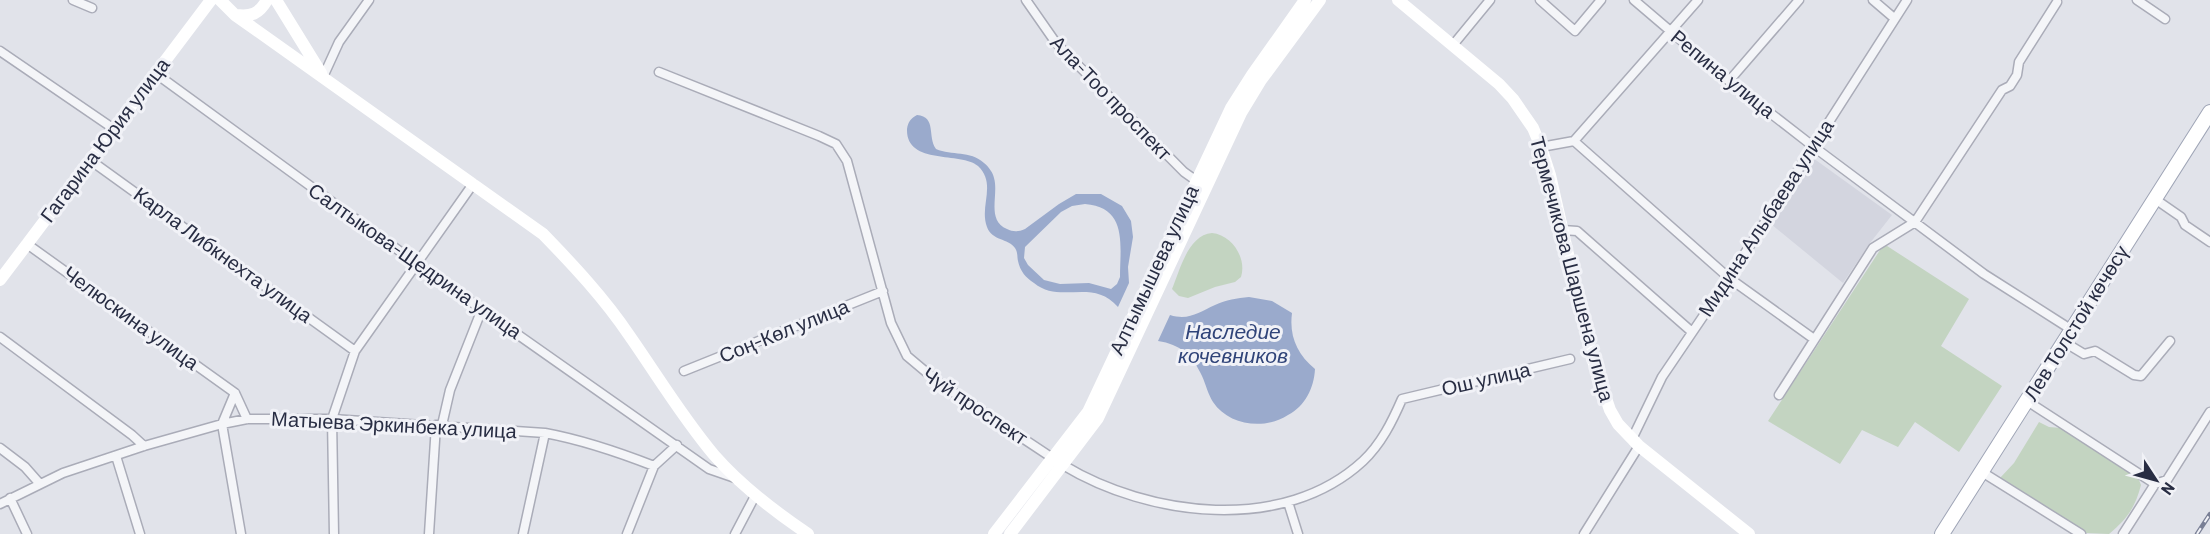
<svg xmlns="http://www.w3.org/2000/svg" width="2210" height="534" font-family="Barlow,sans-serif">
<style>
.built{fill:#d3d5df}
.green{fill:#c3d4c1}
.water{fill:#9aaacc;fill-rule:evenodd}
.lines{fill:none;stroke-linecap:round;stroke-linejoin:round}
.street-casing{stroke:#aaacb8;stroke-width:11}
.primary-casing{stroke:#9fa5b6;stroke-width:16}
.street{stroke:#f4f5f8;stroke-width:8}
.secondary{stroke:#fff;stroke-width:12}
.primary{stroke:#fff;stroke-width:14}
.rail-casing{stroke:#797f95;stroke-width:4.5}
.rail{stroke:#f1f2f7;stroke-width:2;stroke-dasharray:7;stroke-linecap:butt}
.labels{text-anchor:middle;stroke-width:6;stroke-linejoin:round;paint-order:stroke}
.street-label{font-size:20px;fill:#282d43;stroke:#f1f2f7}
.water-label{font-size:21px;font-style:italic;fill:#304479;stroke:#f1f2f7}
</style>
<rect width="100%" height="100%" fill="#e1e3ea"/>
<path class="built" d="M1813 158 1892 215 1870 243 1843 283 1771 224Z"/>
<path class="green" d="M1212 233C1232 235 1247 258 1241 277L1235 282 1215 287 1188 298 1179 296 1172 289C1180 270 1188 235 1212 233Z
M1884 244 1969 299 1941 346 2002 386 1959 452 1915 422 1898 447 1862 430 1840 464 1768 421Z
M2039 422 2049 427 2061 428 2137 475 2141 485C2135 508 2127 519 2109 534L2086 533 2000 478 2014 463Z"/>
<path class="water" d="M917 115C937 117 927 136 936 149 952 156 970 150 984 163 989 167 993 173 994 178 999 195 986 220 1007 229 1013 232 1018 232 1025 229L1059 204 1076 194H1101L1122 206 1131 221 1133 237 1128 267 1129 283 1118 307C1092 277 1061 305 1034 283 1026 278 1020 271 1018 261 1017 257 1018 252 1015 248 1008 238 992 241 987 227 979 206 997 184 978 166 961 151 906 166 907 129 908 122 911 118 917 115ZM1085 204C1128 207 1120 246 1120 277L1117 284 1111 289 1089 283 1060 284 1044 280 1028 265 1024 258 1025 247 1061 212 1072 206Z
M1249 297 1272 301 1292 313C1289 336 1297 354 1315 369 1314 388 1305 406 1288 415 1265 430 1229 426 1213 402 1208 394 1206 385 1202 376 1193 356 1180 344 1158 341L1170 315C1189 321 1199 312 1215 305 1226 300 1237 298 1249 297Z"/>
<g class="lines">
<defs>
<path id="street" d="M73 0 92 8
M1026 0 1056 43 1184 172 1201 184
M1540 0 1575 31 1601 0
M1634 0 1729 81 1814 147 1984 274 2072 330
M1873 0 1894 18
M2137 0 2165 19
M1453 45 1490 0
M0 51 114 129
M659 72 819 136 836 144 847 161 891 323 907 356 938 382 1063 465C1149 517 1284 534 1363 461 1381 444 1392 422 1402 399L1570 359
M155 73 416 263 709 469 735 478
M323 77 339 42 369 0
M1729 81 1799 0
M1574 141 1698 0
M1541 147 1574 141 1729 278 1814 339
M90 160 355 351
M2155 199 2181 217 2185 225 2210 242
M1563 230 1577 231 1692 332
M27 244 235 393 247 419
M0 337 132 435 144 446
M2064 342 2084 354 2095 351 2134 375 2141 376 2170 341
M684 371 883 291
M235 393 222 424 241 534
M1779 395 1873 248 1915 222 2002 90 2010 86 2017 75 2019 62 2057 2
M2027 401 2155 484 2123 534
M442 425 450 390 482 309
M1632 439 1662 377 1729 278 1907 0
M0 448 25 467 40 484
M116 456 140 534
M1982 472 2081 534
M2155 484 2167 480 2210 412
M10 498 27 534
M1288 502 1298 534
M0 504 63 473 144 446 222 424 247 419H332L545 433C583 440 618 452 654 466
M334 534 332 419 355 351 473 184
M429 534 436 425
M523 534 545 433
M627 534 654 466 677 445
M735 534 755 496
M1584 534 1639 446"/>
<path id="primary" d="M1942 534 2210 112"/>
</defs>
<use href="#street" class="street-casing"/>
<use href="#primary" class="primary-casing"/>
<use href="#street" class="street"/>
<path class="secondary" d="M220 0 235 15 543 234C574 266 604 298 629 335 657 375 682 417 714 455 741 486 774 511 808 534
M276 0 321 73
M1398 0 1499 84 1513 99 1533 128 1541 147 1550 175 1591 355 1610 410 1618 424 1639 446 1749 534
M236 15C251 17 259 14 267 0
M0 280 211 0
M994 534 1088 412 1231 108 1252 75 1305 0
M1010 534 1098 418 1241 113 1261 80 1320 0"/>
<use href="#primary" class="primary"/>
<defs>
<path id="rail" d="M2197 534 2210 514"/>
</defs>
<use href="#rail" class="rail-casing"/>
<use href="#rail" class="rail"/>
</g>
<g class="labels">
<g class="street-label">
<text transform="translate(1723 74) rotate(39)" y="7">Репина улица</text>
<text transform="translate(1111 98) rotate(46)" y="7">Ала-Тоо проспект</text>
<text transform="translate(105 140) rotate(-53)" y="7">Гагарина Юрия улица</text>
<text transform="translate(1766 218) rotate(-57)" y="7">Мидина Алыбаева улица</text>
<text transform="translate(223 255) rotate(36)" y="7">Карла Либкнехта улица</text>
<text transform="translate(415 261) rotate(35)" y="7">Салтыкова-Щедрина улица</text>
<text transform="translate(1572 269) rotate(75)" y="7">Термечикова Шаршена улица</text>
<text transform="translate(1154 270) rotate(-65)" y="7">Алтымышева улица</text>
<text transform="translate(131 318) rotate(36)" y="7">Челюскина улица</text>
<text transform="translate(2076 323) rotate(-58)" y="7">Лев Толстой көчөсү</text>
<text transform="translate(784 331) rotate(-22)" y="7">Соң-Көл улица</text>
<text transform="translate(1486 379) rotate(-13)" y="7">Ош улица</text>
<text transform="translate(975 406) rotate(34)" y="7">Чүй проспект</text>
<text transform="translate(394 425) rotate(3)" y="7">Матыева Эркинбека улица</text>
</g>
<g class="water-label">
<text x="1233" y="339">Наследие<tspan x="1233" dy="24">кочевников</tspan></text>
</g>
</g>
<g transform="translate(2156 480) rotate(126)" stroke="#f1f2f7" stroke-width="4.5" paint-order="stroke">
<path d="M0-4.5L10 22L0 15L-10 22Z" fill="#282d43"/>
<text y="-9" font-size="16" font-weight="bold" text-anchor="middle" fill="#282d43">N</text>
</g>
</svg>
